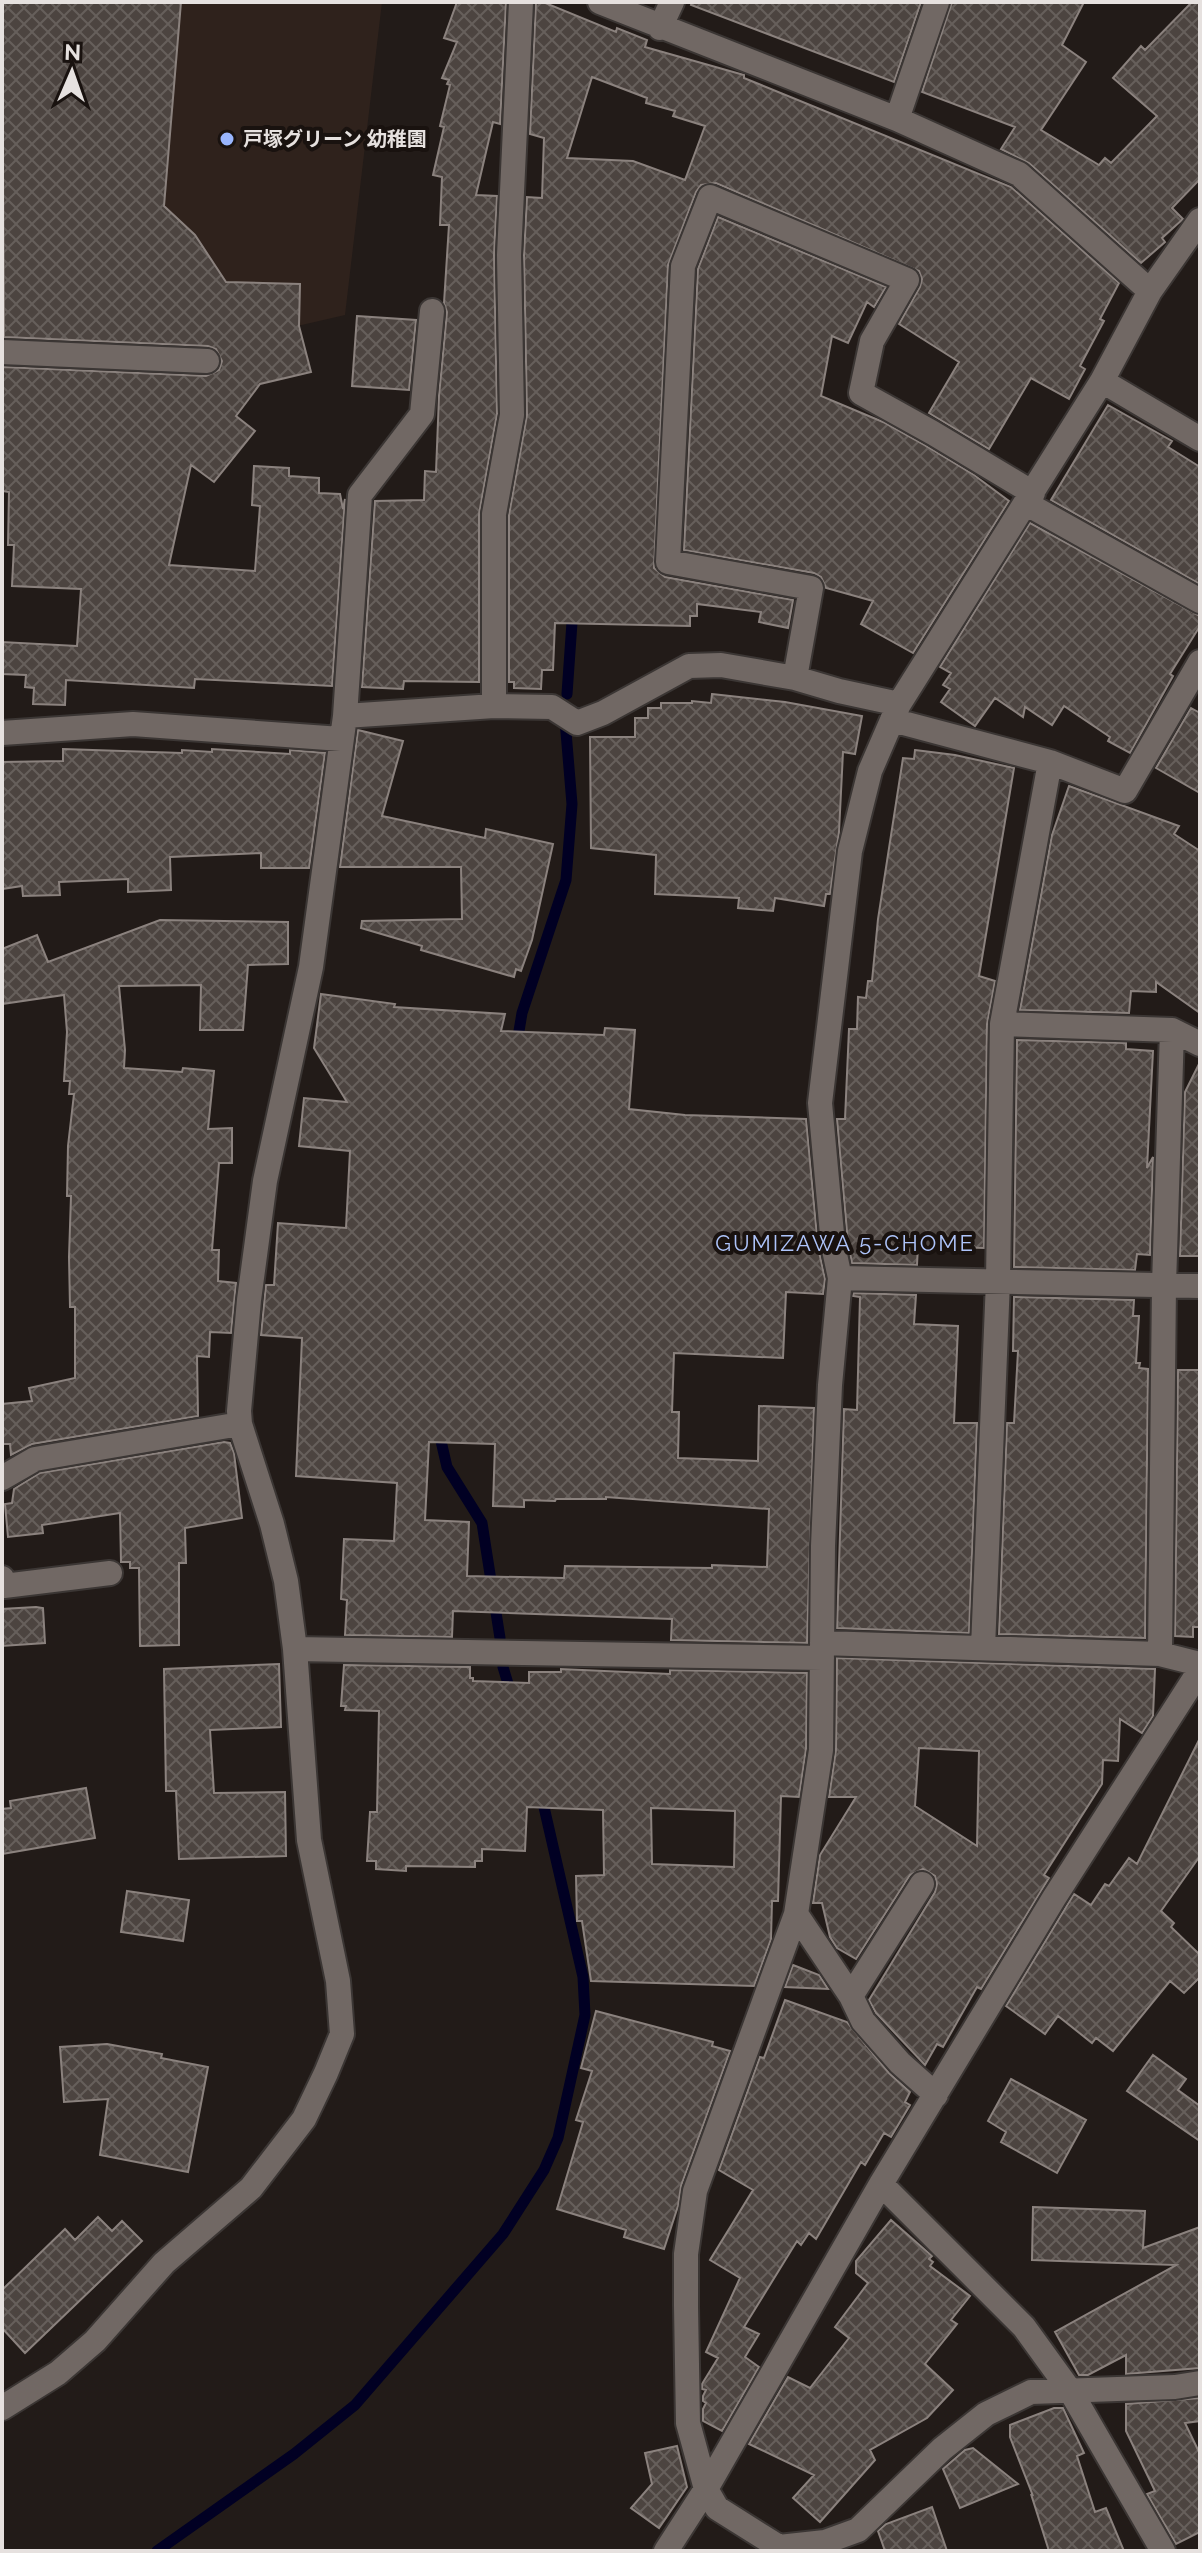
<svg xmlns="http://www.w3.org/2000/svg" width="1202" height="2553" font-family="Raleway,'Noto Sans JP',sans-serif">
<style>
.built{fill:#2f221c}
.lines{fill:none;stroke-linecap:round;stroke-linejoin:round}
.stream{stroke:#010023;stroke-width:11}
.building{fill:url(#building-cross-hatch);stroke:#8b827e;stroke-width:2;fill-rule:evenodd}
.street-casing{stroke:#3b3634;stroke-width:28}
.street{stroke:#716864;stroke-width:24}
.poi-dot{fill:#99b5fd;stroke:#19120f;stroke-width:3}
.labels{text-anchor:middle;stroke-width:8;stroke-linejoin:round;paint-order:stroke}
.poi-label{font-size:20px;font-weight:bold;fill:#e6e1df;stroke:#19120f;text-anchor:start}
.neighbourhood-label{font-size:22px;letter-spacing:2px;fill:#aec4fa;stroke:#19120f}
</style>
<defs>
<pattern id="building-cross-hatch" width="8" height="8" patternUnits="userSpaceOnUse" patternTransform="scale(2)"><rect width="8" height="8" fill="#4c4440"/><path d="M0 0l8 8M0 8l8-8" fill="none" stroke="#665f5b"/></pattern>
</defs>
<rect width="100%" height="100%" fill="#221b18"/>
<path class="built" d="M92 2H382L345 315 210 346Z"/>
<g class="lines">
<path class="stream" d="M567 694 573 608
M517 1043 522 1013 566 880 572 804 565 720
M438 1428 447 1467 482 1523 500 1638
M503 1667 512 1697
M157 2551 294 2454 355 2405 503 2234 544 2170 558 2138 585 2015 583 1977 541 1794"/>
</g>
<path class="building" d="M2 2H181L164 206 195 235 226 282 300 284 299 326 311 372 260 384 236 416 255 431 214 482 191 465 169 565 255 571 260 506 252 505 254 466 289 468V476L319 478V493L340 494 343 509 345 499 332 686 195 679 194 688 66 680 65 705 33 704 34 688 25 687 26 675 2 674V642L77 646 81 589 12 586 14 545H8L9 492 2 491 3 367 206 376 219 370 222 361 216 349 208 346 4 337Z
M457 2H506L500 124 493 122 476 195 497 196 494 255 497 414 479 514V682L404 681 403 689 362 687 375 501 424 500 425 471 436 472 439 396 447 312 444 303 449 225H440L442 177 433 175 444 127 440 126 450 85 447 84 449 80 442 78 457 42 444 38Z
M536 2H543L616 32 617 28 647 40 645 47 744 75V78L1011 187 1119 283 1100 319 1104 321 1080 366 1085 369 1069 399 1031 378 989 449 929 413 959 362 899 324 920 287 922 279 919 271 716 183 701 185 696 192 668 265 654 568 665 577 793 600 788 628 759 622 761 612 697 604V616H690V626L555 623 553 670H542L541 689 514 688V682H509V515L527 415 524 255 527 197 542 198 544 138 530 134ZM592 77 647 98 646 103 675 111 673 116 705 126 685 180 633 161 567 158Z
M692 2H921L894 82 691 5Z
M952 2H1084L1062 45 1086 62 1041 130 1099 165 1105 158 1111 163 1157 116 1113 78 1141 46 1145 50 1192 2H1200V179L1172 208 1183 219 1162 238 1165 242 1141 263 1029 163 1001 149 1015 127 922 92Z
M718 217 886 287 874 307 867 302 848 343 832 336 821 396 883 422 926 446 974 475 1009 501 913 653 861 624 873 601 826 588 821 577 814 573 684 550 698 269Z
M357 316 416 320 409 390 352 386Z
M1108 405 1172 441 1168 447 1200 467V584L1051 500Z
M1030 523 1200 616V626L1170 674 1173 676 1130 753 1108 741 1110 737 1064 706 1052 725 1025 707 1023 717 995 698 975 726 941 702 950 689 943 685 951 673 940 667Z
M712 694 785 702 862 716 855 754 843 752 839 832 830 894H826L824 906 775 898 773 911 738 908 739 898 655 894 656 855 591 848 590 737H635V718H648V708H661V703H692V701L711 703Z
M1191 708 1200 713V793L1156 768Z
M358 730 403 741 382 816 485 838 486 829 553 844 532 940 521 971 516 969 514 977 421 950 422 946 361 928 362 921 462 919 461 867H340Z
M63 749 182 753V750L212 752V749L290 754V750L325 753 309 868H261V853L170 857 171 890 128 892V879L59 882 60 895 23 896 22 886 2 889V762L63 761Z
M915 750 955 755 1014 768 979 976 995 981 987 1024 984 1248 918 1246 917 1265 852 1263 848 1243 837 1119H845L849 1029H857L858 997 866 998 868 981H872L878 919 903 758 914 759Z
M1069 786 1179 826 1174 834 1200 851V1013L1156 982V992L1131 991 1129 1013 1020 1010 1052 835Z
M160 920 288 922V964L248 965 243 1030H200L201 985 119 986 125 1050 124 1068 182 1072 183 1068 214 1071 208 1129 232 1128V1163H219L212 1250H219L218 1281 236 1283 231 1333 210 1332 209 1357 197 1356 198 1416 32 1444 11 1455 10 1444H2V1404L32 1401 29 1388 75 1378V1307H70L69 1257 71 1196H67L68 1146 74 1094H69L70 1081H64L67 1032 64 995 2 1004V949L37 935 48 962Z
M321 994 395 1004 394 1007 505 1014 501 1031 604 1035 605 1028 635 1030 629 1109 685 1115 806 1119 818 1247 825 1279 823 1294 786 1292 783 1358 674 1353 672 1412H679L678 1458 758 1461 759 1406 814 1408 807 1643 671 1640 672 1619 453 1611 452 1637 345 1635 347 1600 341 1599 344 1539 394 1541 397 1483 296 1476 302 1338 261 1335 266 1285H274L278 1223 346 1228 350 1151 299 1146 304 1098 347 1102 314 1048ZM429 1442 495 1444 493 1506 524 1507V1500L555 1501 556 1499H606V1497L769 1509 767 1567 712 1565V1568L565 1566 564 1578 467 1576 469 1522 425 1520Z
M1017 1040 1126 1043V1049L1153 1051 1147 1168 1153 1157 1150 1255 1137 1254 1135 1270 1014 1267Z
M1200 1062V1256H1180L1185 1092Z
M854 1293 916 1295 914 1324 958 1326 954 1423H977L969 1633 837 1628 844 1409 857 1410 860 1297 853 1296Z
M1014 1297 1134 1300 1133 1316H1139L1136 1363H1140L1139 1368 1148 1369 1145 1638 999 1634 1007 1423H1014L1018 1351H1013Z
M1178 1370H1200V1627H1193V1637L1175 1636Z
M224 1442 230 1443 234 1453 242 1518 185 1528 186 1563H179V1645L140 1646 139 1568H130V1562H121L120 1513 42 1525 43 1533 8 1537 5 1504 12 1503 14 1489 40 1473Z
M36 1607 43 1608 45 1643 2 1646V1609Z
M837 1658 1155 1669 1153 1716 1142 1733 1120 1719 1118 1761 1103 1760 1102 1784 1044 1875 1049 1878 981 1989 977 1987 943 2047 937 2044 925 2065 876 2013 869 2000 935 1892 937 1884 935 1876 923 1869 910 1875 856 1959 837 1948 830 1937 822 1903H813L820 1855 856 1797H829L836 1750ZM919 1748 979 1751 977 1846 915 1806Z
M279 1664 281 1727 210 1730 214 1793 285 1792 286 1856 179 1859 176 1791H166L164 1669Z
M344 1665 470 1667V1678H473V1681L529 1683V1672H561V1669L670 1674V1670L807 1673 806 1749 799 1797 781 1796 778 1901H772L771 1939 754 1986 591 1981 582 1921H577L576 1876 604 1875 603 1810 527 1807 525 1851 482 1849V1861H475V1867L406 1866V1871L376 1869V1861H367L370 1812H377L379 1711 345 1710 346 1706H341ZM651 1808 735 1811 734 1867 652 1864Z
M1200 1738V1856L1161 1911 1174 1923 1171 1927 1200 1955V1977L1184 1993 1170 1981 1113 2051 1096 2038 1092 2043 1058 2016 1045 2034 1006 2006 1074 1894 1091 1905 1105 1884 1109 1886 1129 1858 1137 1864Z
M86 1788 95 1838 2 1854V1809L11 1808 10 1801Z
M127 1891 189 1900 183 1941 121 1932Z
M793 1965 819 1975 828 1989 785 1987Z
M785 2000 847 2022 889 2073 910 2092 905 2102 910 2105 891 2137 884 2133 865 2165 861 2162 816 2239 809 2233 801 2245 797 2241 744 2327 759 2334 745 2357 759 2367 722 2431 703 2421V2409L706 2403 703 2401V2396L706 2390 702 2389V2384L718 2358 706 2352 740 2278 710 2260 753 2190 719 2170 760 2057 764 2058Z
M596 2011 713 2042 712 2046 730 2051 681 2186 678 2206 664 2249 624 2237 626 2230 557 2209 583 2122 576 2120 592 2071 581 2068Z
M107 2044 162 2054 161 2058 208 2067 188 2172 100 2155 108 2099 64 2102 60 2047Z
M1153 2055 1186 2079 1178 2090 1200 2106V2141L1127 2091Z
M1011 2079 1086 2120 1057 2173 1001 2142 1006 2132 988 2121Z
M1033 2207 1145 2211 1143 2248 1200 2227V2368L1126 2374V2355L1088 2375H1079L1055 2332 1176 2265 1032 2260Z
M98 2217 112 2231 122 2221 142 2241 25 2353 2 2328V2290L65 2229 75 2240Z
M891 2220 932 2256 929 2259 933 2262 930 2266 970 2296 951 2320 957 2324 925 2364 953 2390 927 2418 870 2450 875 2460 820 2522 793 2498 814 2475 749 2444 788 2377 810 2388 849 2338 835 2327 868 2283 856 2273V2261Z
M1200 2398V2421L1185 2423 1200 2454V2532L1176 2544 1147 2494 1155 2491 1126 2431V2404Z
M1054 2408H1063L1084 2453 1077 2456 1095 2512 1106 2508 1124 2551H1049L1031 2494 1033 2496 1010 2437V2425Z
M677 2446 687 2487 659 2528 631 2508 652 2484 645 2453Z
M973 2448 1018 2484 960 2508 943 2469 965 2450Z
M932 2507 947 2551H885L878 2531 886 2524Z"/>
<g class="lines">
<defs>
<path id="street" d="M600 2 897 119 1019 174 1150 291
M660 28 672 2
M897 119 937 2
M1200 220 1150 291 1102 381 899 704 870 771 850 851 820 1103 833 1245 840 1278 830 1385 823 1546 821 1750 796 1914 695 2191 686 2254V2306L688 2423 706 2489 717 2508 779 2547 825 2542 858 2530 942 2449 986 2414 1031 2392 1175 2387 1200 2383
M2 352 207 361
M1102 381 1200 439
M1027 504 1200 601
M795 678 811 588 668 562 683 266 710 197 907 280 872 341 861 393 933 433 1033 493
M494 706V514L512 415 509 255 521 2
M345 716 494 706 552 707 577 723 603 713 689 666 721 665 795 678 839 691 899 704
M892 720 1050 762 1125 791 1200 662
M2 733 133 724 341 739
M1002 1024 1172 1030 1200 1044
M1172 1030 1164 1285 1160 1654 1200 1664
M840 1278 1200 1286
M2 1478 35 1459 240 1424
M2 1578 4 1586 110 1573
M822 1643 1160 1654
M983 1648 998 1281 1002 1024 1050 762
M295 1649 822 1658
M796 1914 851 1996 863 2021 900 2063 936 2095
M851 1996 922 1884
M881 2184 1024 2327 1071 2392 1163 2551
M2 2408 58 2373 95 2341 164 2263 251 2188 304 2119 326 2073 342 2034 338 1981 309 1840 295 1649 286 1581 272 1524 240 1424 239 1411 249 1300 265 1181 311 967 345 716 360 495 422 414 432 311
M666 2551 706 2489 881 2184 1054 1898 1200 1670"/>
</defs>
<use href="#street" class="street-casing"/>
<use href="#street" class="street"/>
</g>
<circle class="poi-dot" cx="227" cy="139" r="8"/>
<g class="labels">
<g class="poi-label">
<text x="243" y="146">戸塚グリーン 幼稚園</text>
</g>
<g class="neighbourhood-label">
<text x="845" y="1251">GUMIZAWA 5-CHOME</text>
</g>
</g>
<rect width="1202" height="2553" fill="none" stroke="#e6e1df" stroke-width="8"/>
<g transform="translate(72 72) rotate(2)" stroke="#19120f" stroke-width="6" paint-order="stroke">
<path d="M0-6L14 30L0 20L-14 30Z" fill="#e6e1df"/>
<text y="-12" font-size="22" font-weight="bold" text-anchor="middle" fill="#e6e1df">N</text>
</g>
</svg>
